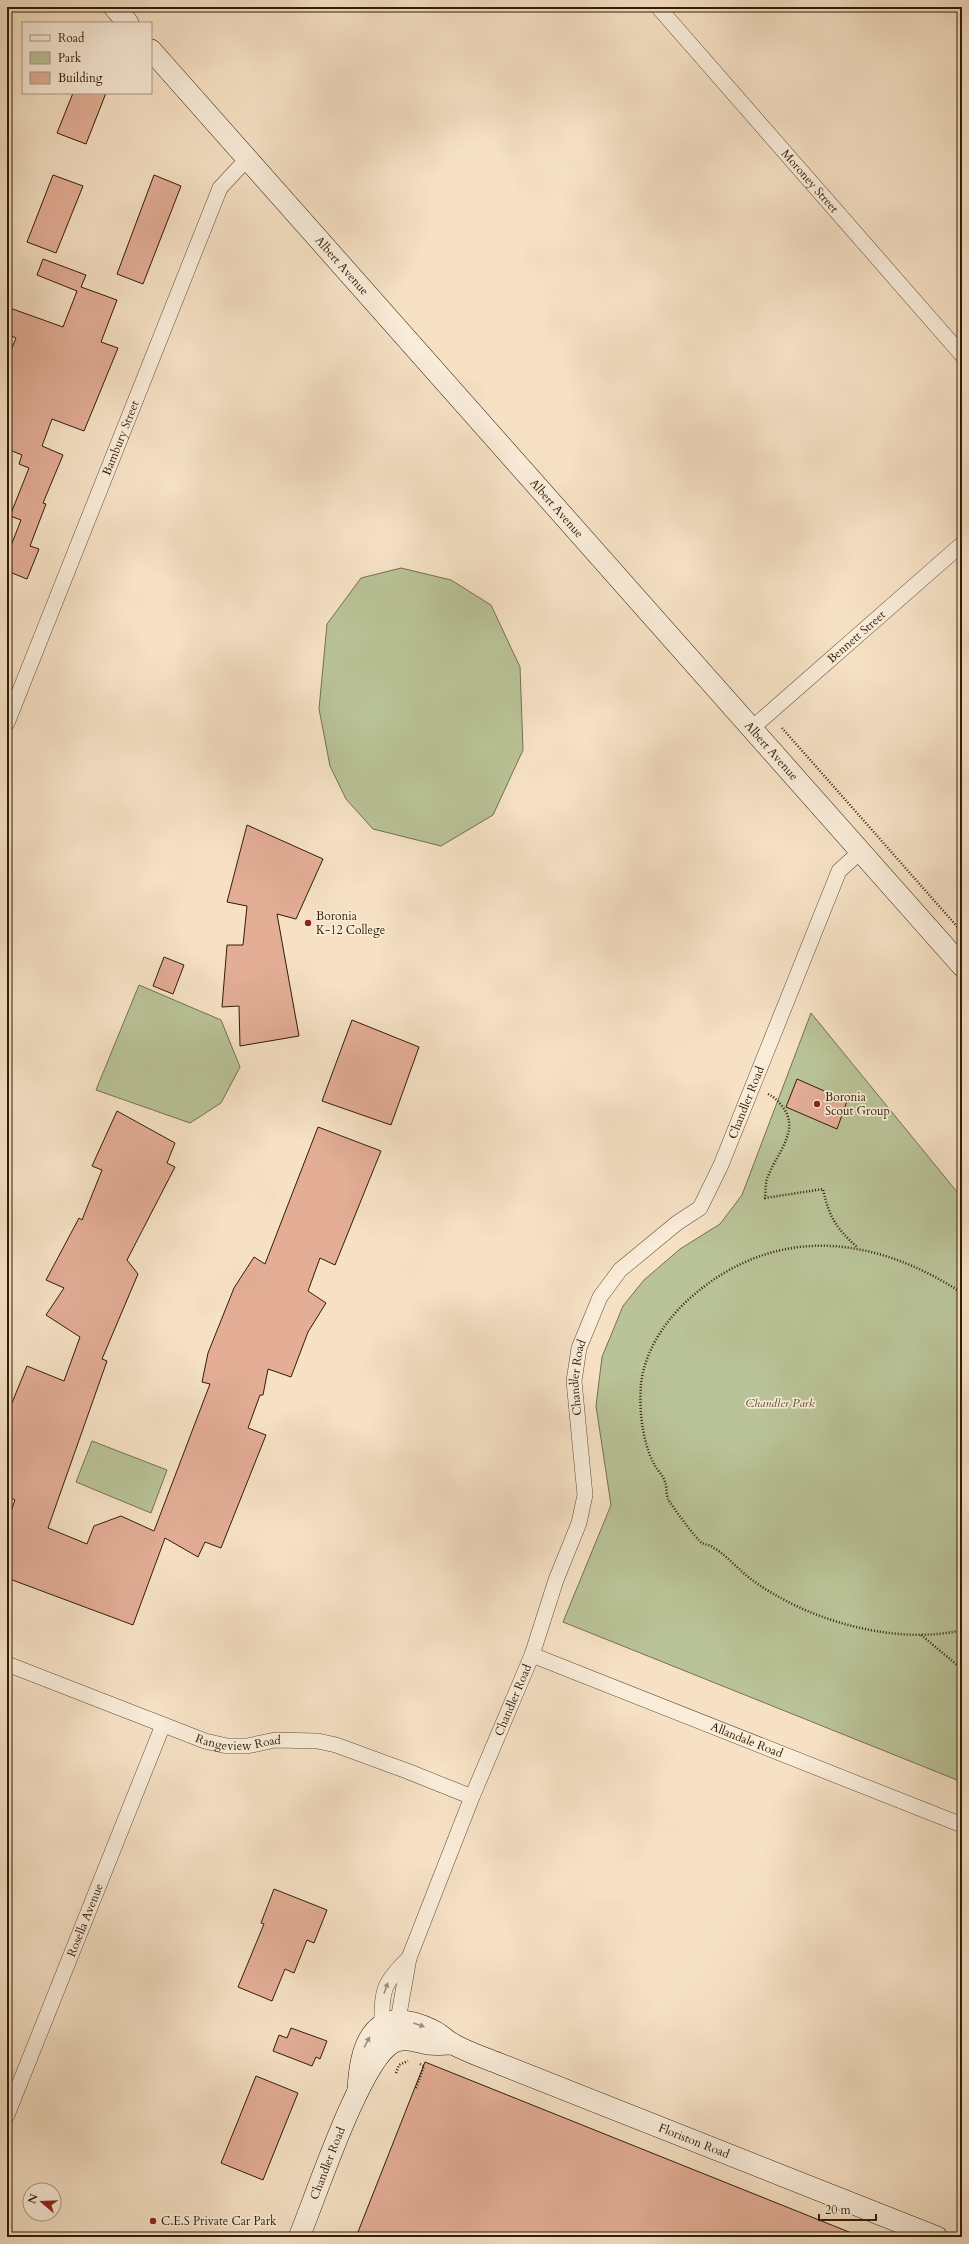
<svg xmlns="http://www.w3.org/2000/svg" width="969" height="2244" font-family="Cardo,serif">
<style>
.green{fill:#b9c397;stroke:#75704e}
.building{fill:#e3ad96;stroke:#311d04}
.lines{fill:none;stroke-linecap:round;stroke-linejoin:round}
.minor-casing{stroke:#624e34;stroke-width:16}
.secondary-casing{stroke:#311d04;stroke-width:22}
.path{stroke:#311d04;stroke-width:2.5;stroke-dasharray:1 2;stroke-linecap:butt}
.minor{stroke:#f9ecd9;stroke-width:15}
.secondary{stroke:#f9ecd9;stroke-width:21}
.oneway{fill:#9f8f79}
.poi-dot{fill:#8f2418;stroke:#f9ecd9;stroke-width:1.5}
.labels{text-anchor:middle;stroke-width:3.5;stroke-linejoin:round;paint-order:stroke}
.street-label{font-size:12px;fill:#311d04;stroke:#f9ecd9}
.poi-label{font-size:12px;fill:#311d04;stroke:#f9ecd9;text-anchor:start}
.park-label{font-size:12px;font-style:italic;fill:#5a4f30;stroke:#f9ecd9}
</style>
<rect width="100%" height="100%" fill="#f6e1c5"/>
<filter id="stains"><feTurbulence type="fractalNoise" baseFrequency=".005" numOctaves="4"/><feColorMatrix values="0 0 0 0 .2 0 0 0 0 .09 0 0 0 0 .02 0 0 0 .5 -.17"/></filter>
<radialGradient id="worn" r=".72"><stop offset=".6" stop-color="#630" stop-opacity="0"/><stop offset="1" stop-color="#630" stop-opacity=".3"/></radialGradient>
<path class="green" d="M401 568 451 580 491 605 520 667 523 750 493 815 441 846 373 829 346 799 330 766 319 709 327 624 361 578Z
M139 985 221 1020 240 1067 221 1103 190 1123 96 1090Z
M811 1013 962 1198V1782L563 1622 611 1505 596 1406 602 1357 623 1306 644 1280 680 1249 720 1224 742 1195Z
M92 1441 167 1470 151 1513 76 1482Z"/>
<path class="building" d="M73 93H106L86 144 57 133Z
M53 175 83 186 56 253 27 242Z
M154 175 181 186 143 284 117 274Z
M43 259 86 275 81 287 117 300 101 342 118 348 84 431 52 419 42 446 63 455 43 503 46 504 30 546 39 549 27 579 7 571V556L21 520 10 516 29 468 19 464 22 455 7 449V360L16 338 7 334V307L63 327 77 291 37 275Z
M247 825 323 859 296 919 277 914 299 1036 240 1046 239 1006 222 1007 227 945H243L247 906 227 902Z
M164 957 184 965 173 994 153 986Z
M352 1020 419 1047 391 1125 322 1101Z
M797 1079 847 1101 837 1129 786 1107Z
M117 1111 175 1143 167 1163 175 1167 127 1260 138 1274 102 1359 107 1361 48 1528 87 1544 94 1526 121 1516 154 1531 210 1384 202 1382 208 1353 234 1288 254 1257 265 1264 318 1127 381 1151 335 1265 320 1258 308 1291 326 1303 308 1332 291 1377 268 1369 263 1395H260L248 1428 266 1435 221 1548 205 1542 198 1557 165 1538 133 1625 7 1578V1522L15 1500 7 1496V1415L27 1366 64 1381 80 1337 46 1315 64 1288 46 1280 79 1218 82 1220 102 1170 92 1166Z
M274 1889 327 1910 314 1943 307 1940 294 1973 285 1969 272 2001 238 1987 264 1924 261 1923Z
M291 2028 327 2041 320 2059 316 2057 312 2066 273 2051 279 2035 287 2038Z
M425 2062 859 2236V2237H356Z
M256 2076 298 2093 263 2180 221 2163Z"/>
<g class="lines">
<defs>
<g id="minor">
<path id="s1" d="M658 7 962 355"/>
<path id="s2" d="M7 723 220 188 246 160"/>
<path id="s3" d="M751 729 962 544"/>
<path id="s4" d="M532 1655 962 1825"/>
<path id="s5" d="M7 1664 205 1741 227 1746H247L275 1740 318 1741 336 1745 407 1771 472 1797"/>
<path id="s6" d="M398 2020 409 1958 472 1797 532 1655 556 1580 579 1523 585 1495 574 1381 579 1348 600 1297 620 1270 677 1223 700 1208 721 1165 839 871 861 851"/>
<path d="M382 2025C381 1990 384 1982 409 1958"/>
<path id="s7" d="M7 2115 163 1725"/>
</g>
<g id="secondary">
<path d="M114 7 128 23"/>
<path id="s8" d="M151 50 962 966"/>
<path id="s9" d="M358 2091C360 2040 376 2003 432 2030 440 2033 445 2040 453 2044 467 2052 485 2058 500 2064L937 2237"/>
<path id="s10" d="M299 2237C316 2197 359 2063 392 2043 404 2036 416 2042 428 2044 436 2045 444 2044 452 2044"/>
</g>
</defs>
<use href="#minor" class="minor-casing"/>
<use href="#secondary" class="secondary-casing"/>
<path class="path" d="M782 728 962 932
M768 1094C774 1097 777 1100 782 1106 802 1130 775 1155 767 1179 765 1185 766 1192 765 1198L823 1189C829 1217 836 1228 857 1247
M962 1293C872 1234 773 1224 689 1299 665 1321 645 1350 641 1384 639 1409 642 1441 654 1464 657 1470 663 1475 665 1482 667 1487 666 1494 668 1499 671 1505 697 1540 702 1543 706 1545 711 1545 714 1548 726 1555 736 1567 747 1576 757 1584 768 1591 779 1597 830 1626 905 1644 962 1630
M921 1635 962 1669
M396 2073 399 2065 408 2061
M416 2088 424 2066 420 2064"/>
<use href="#minor" class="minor"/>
<use href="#secondary" class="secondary"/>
</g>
<defs><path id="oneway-solid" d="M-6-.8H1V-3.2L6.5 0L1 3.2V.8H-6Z"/></defs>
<g class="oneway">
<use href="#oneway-solid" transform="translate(386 1988) rotate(-70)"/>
<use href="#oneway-solid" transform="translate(419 2025) rotate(19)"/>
<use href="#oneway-solid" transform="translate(367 2042) rotate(-62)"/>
</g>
<g class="poi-dot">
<circle cx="308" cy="923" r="4"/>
<circle cx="817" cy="1104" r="4"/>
<circle cx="153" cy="2221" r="4"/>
</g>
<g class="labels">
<g class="street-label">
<text dy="4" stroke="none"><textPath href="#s1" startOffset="231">Moroney Street</textPath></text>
<text dy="4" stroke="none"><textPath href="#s8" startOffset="288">Albert Avenue</textPath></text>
<text dy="4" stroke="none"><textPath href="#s2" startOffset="307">Bambury Street</textPath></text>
<text dy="4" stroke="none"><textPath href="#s8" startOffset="612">Albert Avenue</textPath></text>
<text dy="4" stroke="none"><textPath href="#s3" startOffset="140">Bennett Street</textPath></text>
<text dy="4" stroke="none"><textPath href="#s8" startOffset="936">Albert Avenue</textPath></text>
<text dy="4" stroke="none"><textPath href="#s6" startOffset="1012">Chandler Road</textPath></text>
<text dy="4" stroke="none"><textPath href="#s6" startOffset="677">Chandler Road</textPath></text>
<text dy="4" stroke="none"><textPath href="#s6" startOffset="341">Chandler Road</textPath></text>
<text dy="4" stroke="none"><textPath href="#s5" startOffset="246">Rangeview Road</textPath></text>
<text dy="4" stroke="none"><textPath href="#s4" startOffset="231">Allandale Road</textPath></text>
<text dy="4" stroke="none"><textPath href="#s7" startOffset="210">Rosella Avenue</textPath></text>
<text dy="4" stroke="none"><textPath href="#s9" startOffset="410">Floriston Road</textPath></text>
<text dy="4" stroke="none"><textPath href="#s10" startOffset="79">Chandler Road</textPath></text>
</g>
<g class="poi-label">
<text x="316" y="920">Boronia<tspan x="316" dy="14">K-12 College</tspan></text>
<text x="825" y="1101">Boronia<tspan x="825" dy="14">Scout Group</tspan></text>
<text x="161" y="2225">C.E.S Private Car Park</text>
</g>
<g class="park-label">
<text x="780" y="1407">Chandler Park</text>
</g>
</g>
<rect width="969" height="2244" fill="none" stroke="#f6e1c5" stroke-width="24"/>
<rect x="8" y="8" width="953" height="2228" fill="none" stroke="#311d04" stroke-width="2"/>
<rect x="12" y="12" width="945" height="2220" fill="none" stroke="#311d04"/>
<rect x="22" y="22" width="130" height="72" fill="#f9ecd9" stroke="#a99984"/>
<rect x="30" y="35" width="20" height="6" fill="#f9ecd9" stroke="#a99984"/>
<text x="58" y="42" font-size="12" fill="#311d04">Road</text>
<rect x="30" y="52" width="20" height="12" fill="#b9c397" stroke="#a99984"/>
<text x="58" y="62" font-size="12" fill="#311d04">Park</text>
<rect x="30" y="72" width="20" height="12" fill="#e3ad96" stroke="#a99984"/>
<text x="58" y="82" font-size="12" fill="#311d04">Building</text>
<g transform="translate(42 2202) rotate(289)"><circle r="19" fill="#f9ecd9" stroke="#a99984"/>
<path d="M0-3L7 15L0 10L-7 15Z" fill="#8f2418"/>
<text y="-6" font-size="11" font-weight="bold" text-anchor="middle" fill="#311d04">N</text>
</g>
<path d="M819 2214v6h57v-6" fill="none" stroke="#311d04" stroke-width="2"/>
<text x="825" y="2214" font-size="12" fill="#311d04" stroke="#f9ecd9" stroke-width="3" paint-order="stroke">20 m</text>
<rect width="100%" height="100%" filter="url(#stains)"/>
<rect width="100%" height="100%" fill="url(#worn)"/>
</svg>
